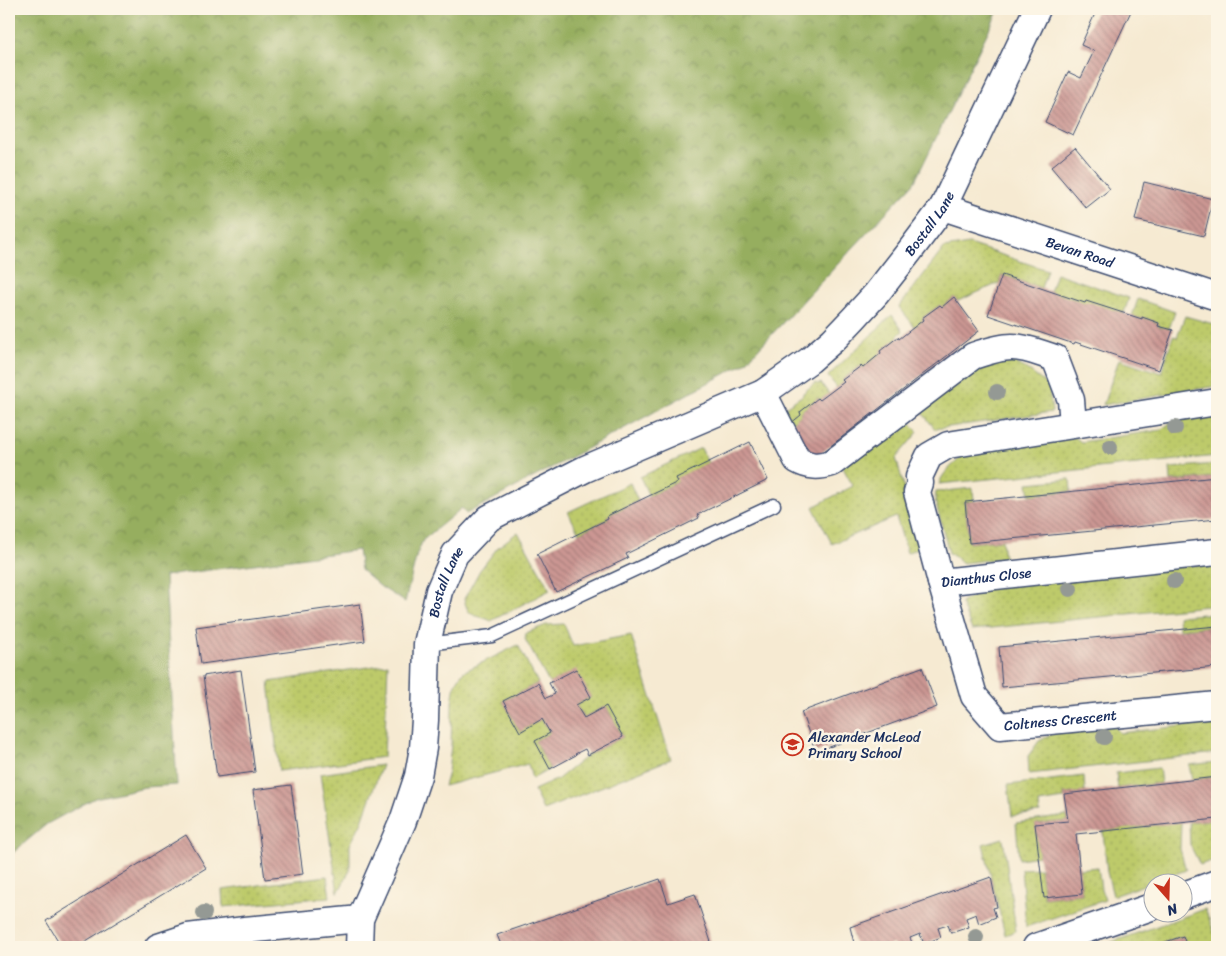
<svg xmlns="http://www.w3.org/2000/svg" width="1226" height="956" font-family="Sriracha,sans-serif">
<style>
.grass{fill:url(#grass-dots);stroke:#6c7c64}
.forest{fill:url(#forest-crowns);stroke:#586e5e}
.building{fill:url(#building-back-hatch)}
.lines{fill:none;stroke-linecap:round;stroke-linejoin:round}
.lane-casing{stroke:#3c4b6f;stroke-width:15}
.street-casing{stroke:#3c4b6f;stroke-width:29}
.lane{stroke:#fff;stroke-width:12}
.street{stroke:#fff;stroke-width:26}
.tree{fill:#949994}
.labels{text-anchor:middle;stroke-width:5;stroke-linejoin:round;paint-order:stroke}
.street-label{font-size:14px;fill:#1b2f5e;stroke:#fcf5e5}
.poi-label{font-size:14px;fill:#1b2f5e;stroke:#fcf5e5;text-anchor:start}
</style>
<defs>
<pattern id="grass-dots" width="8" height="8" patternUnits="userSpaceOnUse" patternTransform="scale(1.25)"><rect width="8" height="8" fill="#bdca6b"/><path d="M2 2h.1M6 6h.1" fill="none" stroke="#a2ae5f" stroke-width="1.8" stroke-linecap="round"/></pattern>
<pattern id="forest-crowns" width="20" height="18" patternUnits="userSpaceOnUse" patternTransform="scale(1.25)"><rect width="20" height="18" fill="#96ae5f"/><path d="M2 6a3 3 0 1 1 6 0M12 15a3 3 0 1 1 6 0" fill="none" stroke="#7a8e52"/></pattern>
<pattern id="building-back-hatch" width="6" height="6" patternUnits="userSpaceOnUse" patternTransform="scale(1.25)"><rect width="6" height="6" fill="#cc9793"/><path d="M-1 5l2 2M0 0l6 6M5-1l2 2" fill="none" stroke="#a57c7b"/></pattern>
</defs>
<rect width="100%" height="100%" fill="#fcf5e5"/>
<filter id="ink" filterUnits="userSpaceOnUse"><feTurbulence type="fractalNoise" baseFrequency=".02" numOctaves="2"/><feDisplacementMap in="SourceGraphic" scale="10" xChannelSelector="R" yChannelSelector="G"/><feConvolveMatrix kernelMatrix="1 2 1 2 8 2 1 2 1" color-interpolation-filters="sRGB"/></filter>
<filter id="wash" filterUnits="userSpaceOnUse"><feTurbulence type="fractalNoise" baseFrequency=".0096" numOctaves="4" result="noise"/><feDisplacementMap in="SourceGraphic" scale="20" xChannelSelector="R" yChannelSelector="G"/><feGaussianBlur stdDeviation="1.12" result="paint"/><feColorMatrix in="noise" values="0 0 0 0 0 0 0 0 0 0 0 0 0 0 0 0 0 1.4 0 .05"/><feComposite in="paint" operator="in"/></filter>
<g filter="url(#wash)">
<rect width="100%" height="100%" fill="#f6ead2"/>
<path class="grass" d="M969 244 1047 270 1041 288 1002 275 999 283 958 301 954 297 942 307 940 305 922 318 923 320 915 327 899 307 944 248Z
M1056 273 1129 298 1124 313 1085 303 1050 292Z
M1138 299 1175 312 1169 329 1158 326 1159 323 1143 318 1142 319 1132 316Z
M892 315 903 331 897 336 898 337 881 353 863 368 860 366 842 380 844 382 837 388 828 376Z
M1185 316 1217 325V386L1103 405 1119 359 1161 373 1173 336 1177 337Z
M1002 357 1025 368 1049 386 1052 412 935 429 920 410 982 362Z
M815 383 818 384 821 383 829 394 820 400 818 398 800 412 801 415 790 424 779 411 803 395V393Z
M1217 412V456L939 484C945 467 957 465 965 451L1075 437 1081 442 1161 430 1176 418Z
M906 417 918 432 896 458 921 546 907 553 896 517 832 544 813 507 853 486 842 466Z
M701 448 708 463 678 482 649 496 640 477Z
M1214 464 1215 477 1171 481 1170 468Z
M1070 479 1071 491 1030 495 1028 483Z
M630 483 638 501 607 516 608 519 579 533 568 512Z
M973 488 974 501 965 502 969 543 1002 540 1004 558 963 563 949 553 935 500 936 492Z
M518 532 550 590 491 621C475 613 469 620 464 599L480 570 498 547Z
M1217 563V605L972 630 961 603 990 584Z
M1217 613V626L1179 629 1178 616Z
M564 624 573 646 631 635 671 759 543 810 534 790 558 779 588 755 623 737 606 706 584 718 576 705 591 697 549 683 525 639 526 633 546 625Z
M518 645 538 683 503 701 520 731 542 719 550 733 535 741 550 769 532 779 528 764 444 786 448 772 451 745 452 702 455 684 463 672Z
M388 664 384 757 279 771 269 682Z
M1217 713V753L1029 774 1028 756 1039 741 1062 729 1113 724 1120 733 1199 724 1210 714Z
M1217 762V777L1192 780 1189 765Z
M382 765 362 821 350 845V870L338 893 320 774Z
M1159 768 1161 783 1118 788 1116 773Z
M1084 776 1085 792 1064 794V799L1039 803 1040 813 1012 816 1008 785Z
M1067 816 1068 821 1036 824 1039 856 1019 859 1016 823Z
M1217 819V859L1200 865 1190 845 1189 822Z
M1181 822 1180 849 1186 870 1113 896 1107 872 1103 831Z
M1003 838 1016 931 1005 935 983 844Z
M1098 867 1101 889 1105 900 1026 927 1021 869 1040 868 1044 898 1082 894 1079 869Z
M327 876 330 897 223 907 222 890Z
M1205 909 1217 939V947H1187L1183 936 1151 947H1098Z"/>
<path class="forest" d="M9 9H999L914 183 745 363 466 514 462 508 423 540 417 554 405 602 381 587 361 570 358 550 165 576 177 785 145 787 95 798 47 824 15 851 9 858Z"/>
<g id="blocks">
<path class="building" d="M1097 9H1132L1073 135 1045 122 1068 72 1081 78 1094 51 1081 45Z
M1075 147 1110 189 1086 208 1051 167Z
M1144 182 1213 199 1204 236 1135 220Z
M1002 275 1085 303 1086 301 1142 319V317L1159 323 1158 326 1173 330 1159 370 1075 342 1074 344 988 315Z
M954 297 979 331 815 458 790 424 801 415 800 412 818 398 820 400 844 382 842 380 861 366 863 368 881 353 880 351 898 337 899 339 923 320 922 318 940 305 942 307Z
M750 442 768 480 697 515 699 518 626 554 628 558 556 592 537 554 608 519 607 516 678 482 676 478Z
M1217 477V519L969 543 965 502Z
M360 604 365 641 201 664 196 627Z
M1217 626V667L1002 687 999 647Z
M922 667 937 707 816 752 801 712Z
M576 669 591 697 576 705 584 718 606 706 623 737 588 755 585 749 575 754 576 755 550 769 535 741 550 733 542 719 520 732 503 701 538 683 546 698 555 694 549 683Z
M241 670 255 772 217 777 203 676Z
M1217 777V819L1076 834 1082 894 1044 898 1035 824 1068 821 1064 794Z
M291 785 303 874 265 879 253 790Z
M186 835 206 868 76 947H62L46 921Z
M991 877 997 907 993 908 996 917 979 924 976 914 966 918 969 927 951 933 948 925 938 928 941 937 924 944 920 934 910 938 914 947H894L893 944 884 947H855L850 927Z
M660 879 668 903 695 894 711 942 696 947H502L497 935Z
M1183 936 1187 947H1151Z"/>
</g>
</g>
<g filter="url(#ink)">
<use href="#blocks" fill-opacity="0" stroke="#3c4b6f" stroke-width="1"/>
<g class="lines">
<defs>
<path id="lane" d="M427 644 492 636 774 505"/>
<g id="street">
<path id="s1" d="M943 207 1217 297"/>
<path d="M763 393 797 460C809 467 819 467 832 463L973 356C985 352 999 347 1012 347 1027 347 1041 354 1055 358L1071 400 1073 424"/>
<path id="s2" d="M1217 402 948 445 929 456 919 477 920 483 917 492 941 582 1217 552"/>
<path id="s3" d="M941 582 974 696 1000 726 1217 705"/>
<path d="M1184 895 1217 883"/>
<path d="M158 947 188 937 245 930 360 919"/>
<path id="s4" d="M359 947 360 919 403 821 418 776 423 748 425 720 427 644 439 591 455 554 489 518 585 469 763 393 810 360 833 340 854 318 876 294 909 252 943 207 1037 9"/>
<path d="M1036 947 1154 906"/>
</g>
</defs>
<use href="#lane" class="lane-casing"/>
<use href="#street" class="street-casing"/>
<use href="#lane" class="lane"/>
<use href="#street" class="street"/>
</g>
<g class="tree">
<circle cx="997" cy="392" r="8"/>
<circle cx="1175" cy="428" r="8"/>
<circle cx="1110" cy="447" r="8"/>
<circle cx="1174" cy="581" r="8"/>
<circle cx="1070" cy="589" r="8"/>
<circle cx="1104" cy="737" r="8"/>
<circle cx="204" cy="913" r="8"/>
<circle cx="976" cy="937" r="8"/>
</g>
</g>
<defs>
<symbol id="school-ring" viewBox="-11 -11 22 22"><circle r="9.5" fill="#fcf5e5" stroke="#c8321e" stroke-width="1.5"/><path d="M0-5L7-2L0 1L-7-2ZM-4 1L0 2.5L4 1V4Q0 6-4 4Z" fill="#c8321e"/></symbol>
</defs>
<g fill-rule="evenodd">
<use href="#school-ring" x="780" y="732" width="25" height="25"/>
</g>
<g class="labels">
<g class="street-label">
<text dy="5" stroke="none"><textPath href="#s4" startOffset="1000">Bostall Lane</textPath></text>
<text dy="5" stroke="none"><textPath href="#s1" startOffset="144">Bevan Road</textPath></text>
<text dy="5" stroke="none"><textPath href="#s2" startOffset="472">Dianthus Close</textPath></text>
<text dy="5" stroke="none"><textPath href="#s4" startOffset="380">Bostall Lane</textPath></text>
<text dy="5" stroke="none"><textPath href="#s3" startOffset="219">Coltness Crescent</textPath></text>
</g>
<g class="poi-label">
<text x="808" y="742">Alexander McLeod<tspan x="808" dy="16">Primary School</tspan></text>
</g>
</g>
<rect width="1226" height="956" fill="none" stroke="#fcf5e5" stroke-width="30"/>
<g transform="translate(1168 898) rotate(160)"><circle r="24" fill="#fcf5e5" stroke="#a2a6af"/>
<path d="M0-4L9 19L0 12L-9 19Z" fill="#c8321e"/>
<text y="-8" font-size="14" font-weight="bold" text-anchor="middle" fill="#1b2f5e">N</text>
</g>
</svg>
